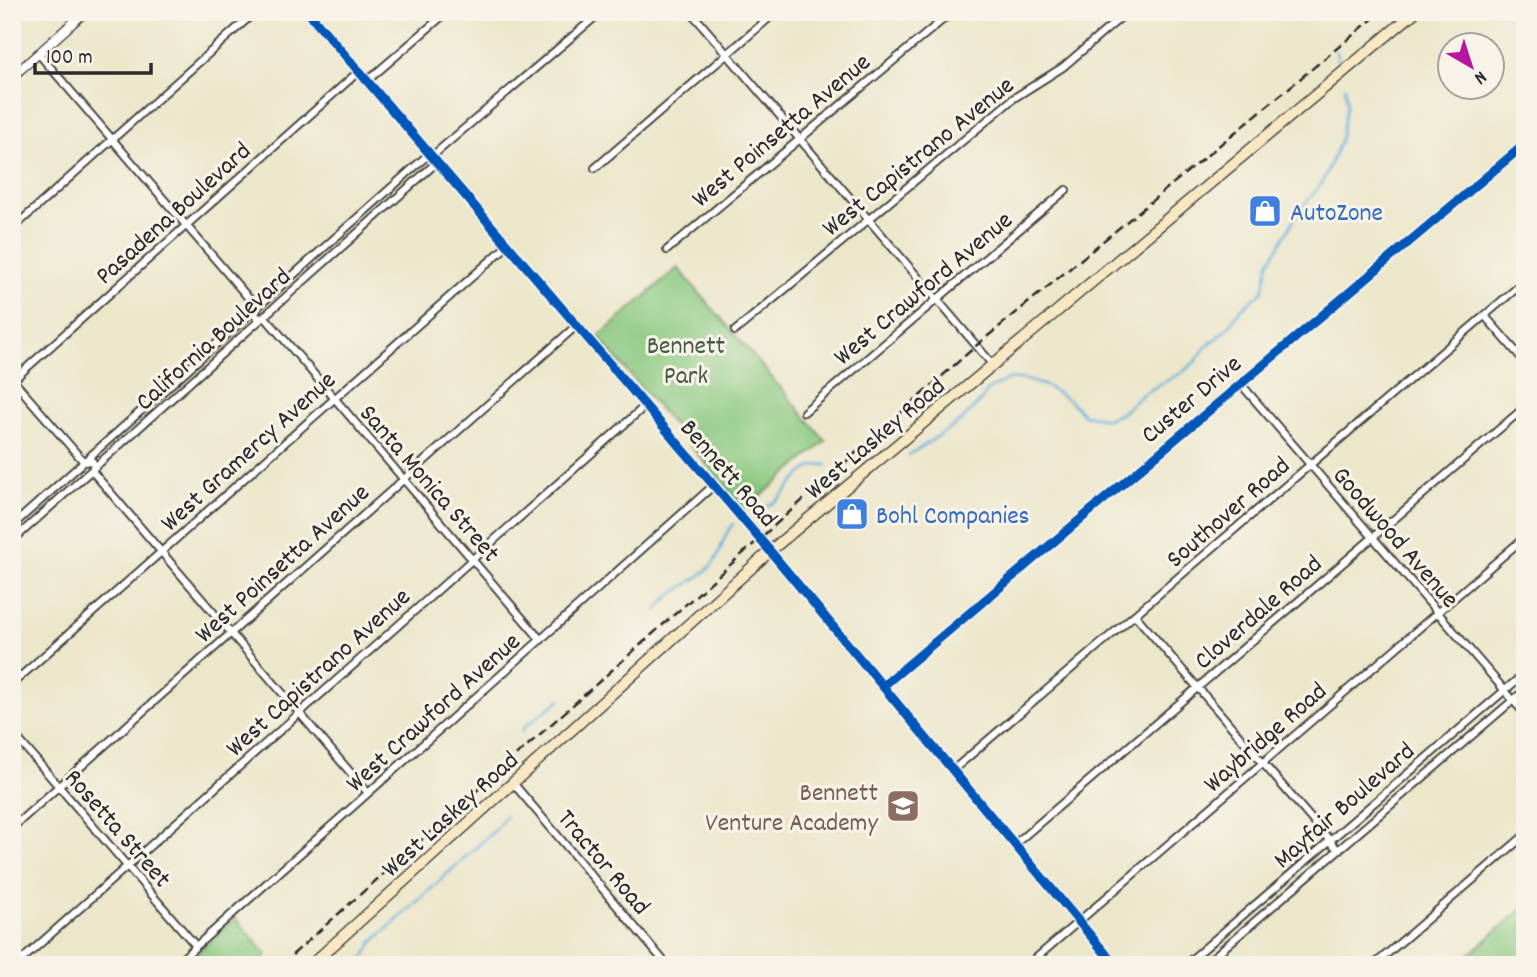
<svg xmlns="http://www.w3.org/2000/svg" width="1537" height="977" font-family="Dekko,sans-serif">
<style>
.green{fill:#89c87f;stroke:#5a7a55;stroke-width:2}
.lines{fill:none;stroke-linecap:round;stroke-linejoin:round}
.stream{stroke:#61afda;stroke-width:2.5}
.minor-casing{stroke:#484743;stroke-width:10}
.tertiary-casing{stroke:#484743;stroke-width:11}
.secondary-casing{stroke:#484743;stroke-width:13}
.primary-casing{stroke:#484743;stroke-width:14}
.minor{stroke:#fff;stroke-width:6}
.tertiary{stroke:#fff;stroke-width:8}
.secondary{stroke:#f7e8c3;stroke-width:10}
.primary{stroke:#ecc569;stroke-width:10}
.rail{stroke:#2b2b2b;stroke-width:2.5;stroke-dasharray:10 5;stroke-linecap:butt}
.cycleway-casing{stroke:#f7f3e8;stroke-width:13}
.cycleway{stroke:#0057b8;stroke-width:9}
.labels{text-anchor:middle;stroke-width:6;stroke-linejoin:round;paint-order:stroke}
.street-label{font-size:26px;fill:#2b2b2b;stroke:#f7f3e8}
.shop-label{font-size:26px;fill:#366cbe;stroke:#f7f3e8;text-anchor:start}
.park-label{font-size:26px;fill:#475a44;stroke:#f7f3e8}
.education-label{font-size:26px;fill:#785e54;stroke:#f7f3e8;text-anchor:end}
</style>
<rect width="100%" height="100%" fill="#f7f3e8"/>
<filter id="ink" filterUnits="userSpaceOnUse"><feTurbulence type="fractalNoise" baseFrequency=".0143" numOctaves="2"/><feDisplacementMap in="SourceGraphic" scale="14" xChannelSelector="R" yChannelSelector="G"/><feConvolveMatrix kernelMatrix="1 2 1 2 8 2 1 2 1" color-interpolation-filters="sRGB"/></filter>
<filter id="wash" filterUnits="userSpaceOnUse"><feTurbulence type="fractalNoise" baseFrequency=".00686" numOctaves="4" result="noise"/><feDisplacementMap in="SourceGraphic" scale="28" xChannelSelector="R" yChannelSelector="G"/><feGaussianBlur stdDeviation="1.57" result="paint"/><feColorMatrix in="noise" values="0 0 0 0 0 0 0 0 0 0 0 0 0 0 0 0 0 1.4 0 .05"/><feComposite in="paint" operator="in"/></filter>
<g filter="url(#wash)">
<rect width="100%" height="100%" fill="#ece6ca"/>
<path class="green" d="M678 268 826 441 745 509 598 337Z
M1525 907V965H1457Z
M235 918 267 955 256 965H183Z"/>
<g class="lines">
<path class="stream" d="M1336 52 1338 61
M909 455 960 422 979 403 988 390 1008 379H1022L1046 386 1070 401 1084 415 1107 419 1120 414 1144 393 1183 372 1196 361 1205 348 1228 328 1239 311 1263 291 1269 263 1298 213 1322 183 1340 142 1347 103 1345 87
M843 471 848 473
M751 511C758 508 767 507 773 503 791 492 801 461 827 465
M657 611C668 591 693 584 709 568 722 556 721 537 733 524
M522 732 524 727 561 699
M360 965 373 942 497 828 506 815"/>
</g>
</g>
<g filter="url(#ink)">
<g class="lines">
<defs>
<path id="minor" d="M691 12 993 365
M38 53 252 302 257 309 255 315 258 318 265 317 541 640
M367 81 447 12
M431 157 601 12
M595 168 776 12
M12 229 255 12
M667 250 952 12
M1485 316 1525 362
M735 331 1014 98 1063 67 1127 12
M12 379 84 462 92 461 94 464 92 471 368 793
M12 381 358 72
M1240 383 1525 714
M804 412 1066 190
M12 526 429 154
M12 541 436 163
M1135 615 1338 850
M12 684 508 245
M883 686 1525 144
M12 732 196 946
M953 770 1525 281
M513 783 667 965
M12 828 576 326
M1015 844 1525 407
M16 965 645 406
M175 965 713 486
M1028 965 1525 537
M1185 965 1525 673
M1204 965 1525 690
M1374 965 1525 835"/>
<path id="tertiary" d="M308 12 770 551 1115 965
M12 77 85 12"/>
<path id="secondary" d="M311 965 770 551 1415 12"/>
<path id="primary" d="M1521 12 1525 16"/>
</defs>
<use href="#minor" class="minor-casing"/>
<use href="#tertiary" class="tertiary-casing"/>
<use href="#secondary" class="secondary-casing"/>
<use href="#primary" class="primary-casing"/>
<use href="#minor" class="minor"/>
<use href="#tertiary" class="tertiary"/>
<use href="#secondary" class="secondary"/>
<use href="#primary" class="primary"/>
<path class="rail" d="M281 965 977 345 1381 12"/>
<defs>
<path id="cycleway" d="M308 12 770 551 1115 965
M883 686 1525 144"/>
</defs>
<use href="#cycleway" class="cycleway-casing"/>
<use href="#cycleway" class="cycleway"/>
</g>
</g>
<defs>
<symbol id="shop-square" viewBox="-11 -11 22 22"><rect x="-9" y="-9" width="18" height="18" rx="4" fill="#3f7fe0" stroke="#f7f3e8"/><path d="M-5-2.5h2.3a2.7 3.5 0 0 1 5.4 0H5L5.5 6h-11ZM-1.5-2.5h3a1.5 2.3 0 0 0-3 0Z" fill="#fff"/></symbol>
<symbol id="school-square" viewBox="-11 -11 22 22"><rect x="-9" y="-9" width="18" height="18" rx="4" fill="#8d6e63" stroke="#f7f3e8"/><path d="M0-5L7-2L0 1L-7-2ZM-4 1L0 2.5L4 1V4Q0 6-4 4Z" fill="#fff"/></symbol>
</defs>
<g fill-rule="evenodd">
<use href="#shop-square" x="1246" y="192" width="38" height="38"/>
<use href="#shop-square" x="833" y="495" width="38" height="38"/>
<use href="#school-square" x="884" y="787" width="38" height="38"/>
</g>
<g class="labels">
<g class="street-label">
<text transform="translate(780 129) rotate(-40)" y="9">West Poinsetta Avenue</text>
<text transform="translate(917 155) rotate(-39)" y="9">West Capistrano Avenue</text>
<text transform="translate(172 212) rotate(-42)" y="9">Pasadena Boulevard</text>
<text transform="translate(922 287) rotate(-40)" y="9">West Crawford Avenue</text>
<text transform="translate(212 338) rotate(-42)" y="9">California Boulevard</text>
<text transform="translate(1190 398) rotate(-40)" y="9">Custer Drive</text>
<text transform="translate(874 437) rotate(-40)" y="9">West Laskey Road</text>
<text transform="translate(247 450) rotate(-42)" y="9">West Gramercy Avenue</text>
<text transform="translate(730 472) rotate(49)" y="9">Bennett Road</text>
<text transform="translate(431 482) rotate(49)" y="9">Santa Monica Street</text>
<text transform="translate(1227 511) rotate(-41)" y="9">Southover Road</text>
<text transform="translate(1397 536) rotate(49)" y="9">Goodwood Avenue</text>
<text transform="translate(281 562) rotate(-42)" y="9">West Poinsetta Avenue</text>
<text transform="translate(1257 611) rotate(-41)" y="9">Cloverdale Road</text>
<text transform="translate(317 671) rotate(-42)" y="9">West Capistrano Avenue</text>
<text transform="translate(432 711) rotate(-42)" y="9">West Crawford Avenue</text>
<text transform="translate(1264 736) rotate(-41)" y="9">Waybridge Road</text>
<text transform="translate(1343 804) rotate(-41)" y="9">Mayfair Boulevard</text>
<text transform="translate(449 813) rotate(-42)" y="9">West Laskey Road</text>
<text transform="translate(119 827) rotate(49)" y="9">Rosetta Street</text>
<text transform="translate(605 861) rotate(50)" y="9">Tractor Road</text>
</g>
<g class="shop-label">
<text x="1290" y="220">AutoZone</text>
<text x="876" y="523">Bohl Companies</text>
</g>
<g class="park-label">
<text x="686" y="353">Bennett<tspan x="686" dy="30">Park</tspan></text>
</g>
<g class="education-label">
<text x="878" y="800">Bennett<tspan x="878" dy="30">Venture Academy</tspan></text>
</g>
</g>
<rect width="1537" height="977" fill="none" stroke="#f7f3e8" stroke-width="42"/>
<g transform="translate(1471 66) rotate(141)"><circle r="33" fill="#f7f3e8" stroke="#a5a39c" stroke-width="2"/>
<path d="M0-5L12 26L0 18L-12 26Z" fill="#b5179e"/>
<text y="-10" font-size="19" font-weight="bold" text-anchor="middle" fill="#2b2b2b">N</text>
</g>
<path d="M35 63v10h116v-10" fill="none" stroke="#2b2b2b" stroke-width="3.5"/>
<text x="46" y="63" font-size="21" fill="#2b2b2b" stroke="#f7f3e8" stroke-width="5" paint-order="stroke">100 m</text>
</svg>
